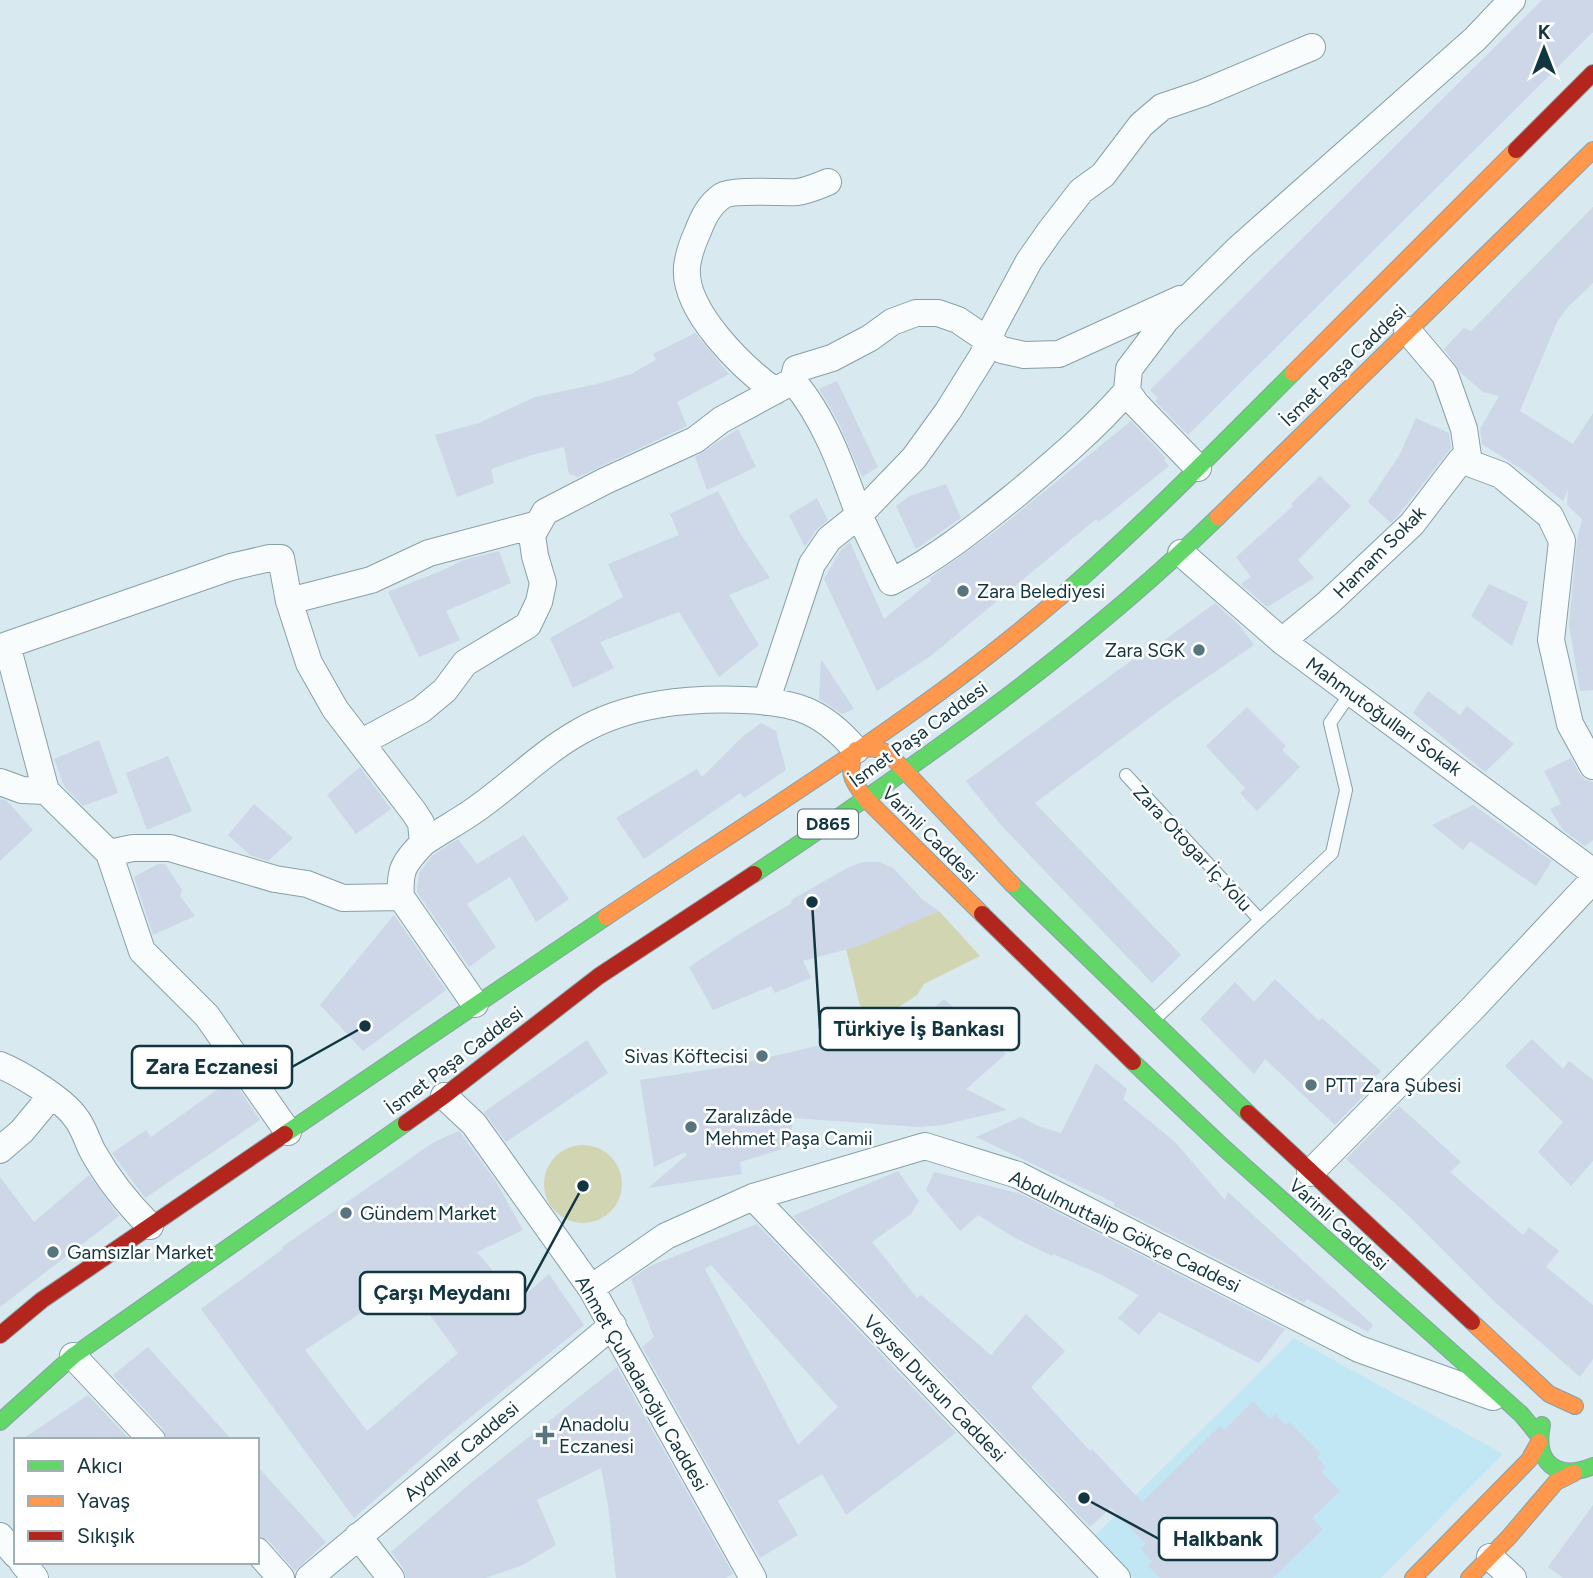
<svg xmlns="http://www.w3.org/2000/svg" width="1593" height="1578" font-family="Figtree,sans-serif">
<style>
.built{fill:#c1e7f4}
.green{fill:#d2d5b1}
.building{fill:#cdd7e7;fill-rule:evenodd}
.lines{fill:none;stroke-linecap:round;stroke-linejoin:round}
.lane-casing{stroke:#87a0a8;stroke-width:14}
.street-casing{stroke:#87a0a8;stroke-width:28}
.fast-casing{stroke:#87a0a8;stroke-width:18}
.slow-casing{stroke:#87a0a8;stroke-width:18}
.jam-casing{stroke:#87a0a8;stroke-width:18}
.lane{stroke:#f9fcfd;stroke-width:12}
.street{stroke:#f9fcfd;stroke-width:26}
.fast{stroke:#63d668;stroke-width:16}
.slow{stroke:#ff974d;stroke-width:16}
.jam{stroke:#b3261e;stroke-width:16}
.poi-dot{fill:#57757e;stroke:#fff;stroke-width:2.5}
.labels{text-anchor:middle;stroke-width:5;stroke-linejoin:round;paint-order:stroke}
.shield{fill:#fff;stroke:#59727a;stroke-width:2}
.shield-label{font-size:18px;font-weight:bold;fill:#123641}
.street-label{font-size:19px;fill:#123641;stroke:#fff}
.poi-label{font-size:19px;fill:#123641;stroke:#fff;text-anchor:start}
.leader{fill:none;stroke:#123641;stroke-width:2.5}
.callout-dot{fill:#123641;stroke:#fff;stroke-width:2.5}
.callout{fill:#fff;stroke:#123641;stroke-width:2.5}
.callout-label{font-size:21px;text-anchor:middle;font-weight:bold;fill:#123641}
</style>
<rect width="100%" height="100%" fill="#d8e9ef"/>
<path class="built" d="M1294 1338 1503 1454 1381 1578H1134L1093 1538Z"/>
<path class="green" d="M939 911 980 956 924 984 917 995 896 1009C885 1008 871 1010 860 1006L846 949Z
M544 1184a39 39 0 1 1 78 0a39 39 0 1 1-78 0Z"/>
<path class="building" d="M1542 0H1593V32L1188 435 1155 401 1158 398 1150 390Z
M1593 207V283L1567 308 1557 322 1520 411 1573 444 1593 413V690L1580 691 1569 625 1577 540 1582 519 1567 505 1568 489 1563 501 1529 474 1482 444 1480 429 1499 396 1483 392 1461 373 1444 349 1464 328 1471 331Z
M695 333 729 374 677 402 687 426 578 477 569 474 564 447 532 455 491 469 494 483 457 497 435 435 479 423 535 397 597 384 631 374 656 360 653 354Z
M837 381 878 467 862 477 838 421 819 389Z
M1416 418 1449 433 1451 448 1400 513 1391 523 1368 502 1399 456Z
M1131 421 1166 458 1164 460 1169 466 1099 522 1096 519 932 655 877 691 824 579 841 550 850 542 884 619 931 581 930 578 997 530Z
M738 429 756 467 707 490 695 457Z
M1320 476 1351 506 1298 560 1314 578 1267 607 1241 584 1251 577 1236 557 1293 506 1291 504Z
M946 484 961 518 916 549 896 506 910 496Z
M718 491 740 533 770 578 729 595 759 645 719 677 679 612 600 642 614 668 573 688 550 638 623 597 608 564 679 535 670 514Z
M817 498 828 520 816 530 805 547 789 515Z
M499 551 511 583 446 611 460 640 419 657 388 592 441 571 464 560Z
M1489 584 1528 602 1512 646 1471 616Z
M1215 603 1239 625 1254 645 1171 702 1035 803 1181 955 1152 983 999 823 966 781 1135 658 1137 660Z
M821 659 854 709 842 714 819 699Z
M1428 691 1460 715 1467 706 1514 744 1485 772 1413 713Z
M1247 707 1286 746 1282 750 1300 767 1257 811 1240 793 1245 788 1206 746Z
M761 723 776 731 786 770 744 798 740 793 644 859 616 818 697 769 702 777 741 738Z
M99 740 118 793 83 806 64 786 54 759Z
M168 756 192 811 147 830 126 773Z
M1571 758 1580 774 1585 780 1593 782V840L1585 846 1563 830 1550 809 1561 804 1544 771Z
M360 767 391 809 356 834 327 795Z
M0 799 7 801 33 830 0 861Z
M254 804 293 838 268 861 250 855 228 835Z
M1473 805 1552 861 1536 886 1470 841 1463 850 1432 825Z
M524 835 569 899 536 922 510 877 467 904 496 947 469 967 417 892 419 873 433 855 458 839 477 864Z
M863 862H879L893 868 923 900 939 911 859 946 803 961 811 978 775 993 771 986 713 1010 689 967 736 936 792 903 791 900 849 867Z
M158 864H165L182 890 180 896 195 916 153 935 134 877Z
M394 915 446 990 363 1051 320 1005Z
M1275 979 1319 1021 1322 1018 1381 1071 1371 1081 1375 1084 1335 1125 1265 1059 1254 1074 1200 1019 1235 982 1254 1002Z
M944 999 1006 1054 966 1089 1007 1110 942 1125 919 1127 793 1118 789 1147 740 1162 742 1174 648 1188 687 1155 685 1152 654 1167 640 1080 726 1067 838 1041 837 1034 929 1012Z
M1532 1039 1563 1069 1569 1061 1593 1080V1161L1571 1186 1538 1152 1563 1122 1505 1066Z
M587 1040 608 1073 506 1142 484 1112Z
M1096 1063 1127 1089 1123 1099 1175 1142 1225 1200 1228 1192 1373 1325 1368 1332 1307 1299 1304 1303 1114 1206 1115 1203 976 1137 1021 1117 1038 1126 1061 1133Z
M232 1079 260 1120 145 1198 112 1153 146 1130 151 1137Z
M1399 1106 1461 1162 1450 1172 1523 1235 1529 1227 1559 1251 1546 1267 1593 1305V1359L1580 1377 1496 1303 1408 1215 1346 1159Z
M459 1131 495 1180 523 1230 477 1252 518 1301 549 1274 584 1325 451 1433 354 1518 201 1309 283 1249 282 1247 434 1142ZM406 1283 458 1353 367 1431 305 1350Z
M898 1171 919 1201 911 1214 872 1242 917 1298 921 1295 991 1355 1026 1314 1065 1351 1031 1387 1090 1451 1092 1449 1142 1502 1220 1426 1224 1430 1253 1401 1270 1419 1275 1414 1286 1425 1289 1422 1321 1454 1317 1457 1326 1467 1321 1472 1340 1491 1312 1518 1323 1529 1273 1578H1160L1148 1566 1152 1561 1141 1549 1146 1544 1111 1508 1090 1527 793 1216Z
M934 1172 1021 1194 1285 1329 1259 1363 1159 1312 1139 1335 1118 1318 1139 1295 1102 1275 1053 1254 1052 1256 1015 1238 978 1215 960 1231 926 1190Z
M89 1175 119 1216 0 1307V1177L34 1222Z
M757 1224 956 1433 846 1515 822 1474 778 1501 798 1535 760 1558 642 1347 654 1337 631 1279 650 1266ZM711 1265 838 1407 798 1445 705 1269Z
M148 1347 232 1440H167L163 1429 113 1375Z
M617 1367 733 1574 725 1578H616L608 1505 601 1468 537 1500 556 1545 523 1565 485 1578H406L403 1568 391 1552 471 1483Z
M88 1395 130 1440H21Z
M257 1466 326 1542 295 1571 269 1541 257 1536Z
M1593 1505V1578H1563L1548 1567Z"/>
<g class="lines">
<defs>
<path id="lane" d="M1126 775 1260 920 1332 853 1346 790 1330 723 1352 691
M1156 1018 1260 920"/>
<path id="street" d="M1407 330 1445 375 1464 429 1469 463
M793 381 796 369 832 358 870 338 892 322 916 313H938L958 320 1002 350 1024 355 1059 354 1180 299
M775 391C743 368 683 311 687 267 688 256 693 242 698 231 703 218 709 205 722 196 733 189 781 193 797 192 807 191 818 186 828 182
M1127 391C1094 429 1056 461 1018 493 977 526 938 558 891 582L859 515 914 458 948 411 983 355 994 326 1029 261 1050 231 1081 191 1103 175 1141 125 1162 107 1203 93 1312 47
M1198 468 1136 404 1127 391 1129 369 1166 320 1239 248 1475 39 1512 0
M1181 553 1282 641 1593 872
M289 601 371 580 429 553 538 524
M1282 641 1328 603 1412 524 1461 460 1501 475 1550 516 1562 541 1551 640 1570 724 1593 766
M362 742 421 710 445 690 465 663 528 625 539 602 543 583 535 556 532 535 545 512 605 481 695 440 721 420 793 381C825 418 843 470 859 515L829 539 812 564 766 702
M0 782 22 790 46 791
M423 843C439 832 456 823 472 812 509 787 540 754 579 732 629 703 688 698 744 700 795 702 822 710 856 750
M109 853 133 848H170L275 879 307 884 343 898 401 897
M0 1065C20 1073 64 1100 76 1118 84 1128 87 1141 93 1152 108 1179 128 1204 150 1226
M444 1096 474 1124 591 1288 753 1578
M288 1132 207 1016 142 951 109 853 46 791 7 645 231 567 270 558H281L289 601 309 663 335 709 414 812 421 823 423 843C404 863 399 869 401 897L475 1004
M0 1150 22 1131 51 1096
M1310 1173 1472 1009 1593 880
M753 1197 1117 1578
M591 1288 666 1236 753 1197 925 1146 1018 1175 1359 1349 1493 1397
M73 1356 152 1440
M0 1536 16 1555
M358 1536 391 1578
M257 1551 281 1578
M1490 1557 1513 1578
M22 1562 35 1578
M309 1578 613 1325"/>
<path id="fast" d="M1060 597C1141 527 1217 449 1293 373
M754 874C916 766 1078 653 1218 517
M1012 884 1248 1113
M1133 1062 1224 1148 1521 1414 1539 1436
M285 1134 606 917
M0 1422 73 1356 406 1123
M1542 1425C1534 1463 1557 1481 1593 1466"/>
<path id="slow" d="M1293 373 1516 150
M1218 517 1593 150
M982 914 866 799C852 779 846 774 856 750L873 748 888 753 1012 884
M606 917C760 814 920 718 1060 597
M1472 1322 1549 1394 1575 1406
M1413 1578 1529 1460 1539 1442
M1469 1578 1509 1537 1556 1482 1574 1473"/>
<path id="jam" d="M1516 150 1593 73
M982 914 1133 1062
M1248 1113 1472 1322
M406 1123 444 1096 599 976 754 874
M0 1335 42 1300 285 1134"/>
</defs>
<use href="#lane" class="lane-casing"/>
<use href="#street" class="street-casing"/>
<use href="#fast" class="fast-casing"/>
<use href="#slow" class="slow-casing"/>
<use href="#jam" class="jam-casing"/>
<use href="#lane" class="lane"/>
<use href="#street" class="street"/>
<use href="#fast" class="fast"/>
<use href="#slow" class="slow"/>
<use href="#jam" class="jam"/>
</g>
<g class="poi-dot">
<circle cx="963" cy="591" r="7"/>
<circle cx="1199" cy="650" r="7"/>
<circle cx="762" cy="1056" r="7"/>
<circle cx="1311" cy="1085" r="7"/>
<circle cx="691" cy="1127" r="7"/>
<circle cx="346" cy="1213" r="7"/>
<circle cx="53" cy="1252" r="7"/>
<path d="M541.5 1424.5h7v7h7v7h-7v7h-7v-7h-7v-7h7z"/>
</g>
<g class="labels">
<rect class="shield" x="798" y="809.5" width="60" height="29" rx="5"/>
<g class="shield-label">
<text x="828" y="830">D865</text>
</g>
<g class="street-label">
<text transform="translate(1343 365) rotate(-44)" y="7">İsmet Paşa Caddesi</text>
<text transform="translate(1379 552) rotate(-45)" y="7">Hamam Sokak</text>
<text transform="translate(1384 716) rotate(36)" y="7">Mahmutoğulları Sokak</text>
<text transform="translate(918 734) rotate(-36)" y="7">İsmet Paşa Caddesi</text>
<text transform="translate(930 834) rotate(45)" y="7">Varinli Caddesi</text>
<text transform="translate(1193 848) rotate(47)" y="7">Zara Otogar İç Yolu</text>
<text transform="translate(454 1060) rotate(-37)" y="7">İsmet Paşa Caddesi</text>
<text transform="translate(1339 1224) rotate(42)" y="7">Varinli Caddesi</text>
<text transform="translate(1125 1231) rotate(26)" y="7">Abdulmuttalip Gökçe Caddesi</text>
<text transform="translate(642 1383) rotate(60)" y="7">Ahmet Çuhadaroğlu Caddesi</text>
<text transform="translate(935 1388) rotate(46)" y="7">Veysel Dursun Caddesi</text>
<text transform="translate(461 1451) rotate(-40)" y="7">Aydınlar Caddesi</text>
</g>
<g class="poi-label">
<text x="977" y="598">Zara Belediyesi</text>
<text x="1185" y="657" text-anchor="end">Zara SGK</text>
<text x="748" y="1063" text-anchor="end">Sivas Köftecisi</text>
<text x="1325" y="1092">PTT Zara Şubesi</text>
<text x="705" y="1123">Zaralızâde<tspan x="705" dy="22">Mehmet Paşa Camii</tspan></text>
<text x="360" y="1220">Gündem Market</text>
<text x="67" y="1259">Gamsızlar Market</text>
<text x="559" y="1431">Anadolu<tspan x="559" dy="22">Eczanesi</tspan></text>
</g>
</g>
<path class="leader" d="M812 902L820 1029M365 1026L292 1067M583 1186L525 1293M1084 1498L1159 1539"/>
<g class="callout-dot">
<circle cx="812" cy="902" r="7"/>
<circle cx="365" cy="1026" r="7"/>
<circle cx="583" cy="1186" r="7"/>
<circle cx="1084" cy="1498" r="7"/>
</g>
<g class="callout">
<rect x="820" y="1008" width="199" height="42" rx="7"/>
<rect x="132" y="1046" width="160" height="42" rx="7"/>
<rect x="360" y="1272" width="165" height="42" rx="7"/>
<rect x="1159" y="1518" width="118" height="42" rx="7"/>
</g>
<g class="callout-label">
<text x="919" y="1036">Türkiye İş Bankası</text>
<text x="212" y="1074">Zara Eczanesi</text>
<text x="442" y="1300">Çarşı Meydanı</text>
<text x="1218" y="1546">Halkbank</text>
</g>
<rect x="14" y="1438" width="245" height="126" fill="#ffffff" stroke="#a0afb3" stroke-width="2"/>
<rect x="28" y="1461" width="35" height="10" fill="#63d668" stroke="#a0afb3" stroke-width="2"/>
<text x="77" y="1473" font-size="21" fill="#123641">Akıcı</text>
<rect x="28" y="1496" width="35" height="10" fill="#ff974d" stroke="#a0afb3" stroke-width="2"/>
<text x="77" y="1508" font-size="21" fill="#123641">Yavaş</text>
<rect x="28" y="1531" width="35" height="10" fill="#b3261e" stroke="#a0afb3" stroke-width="2"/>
<text x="77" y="1543" font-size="21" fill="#123641">Sıkışık</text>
<g transform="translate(1544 49)" stroke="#ffffff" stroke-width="5" paint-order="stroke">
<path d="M0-5L12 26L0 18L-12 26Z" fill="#123641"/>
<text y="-10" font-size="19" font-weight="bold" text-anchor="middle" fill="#123641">K</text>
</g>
</svg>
